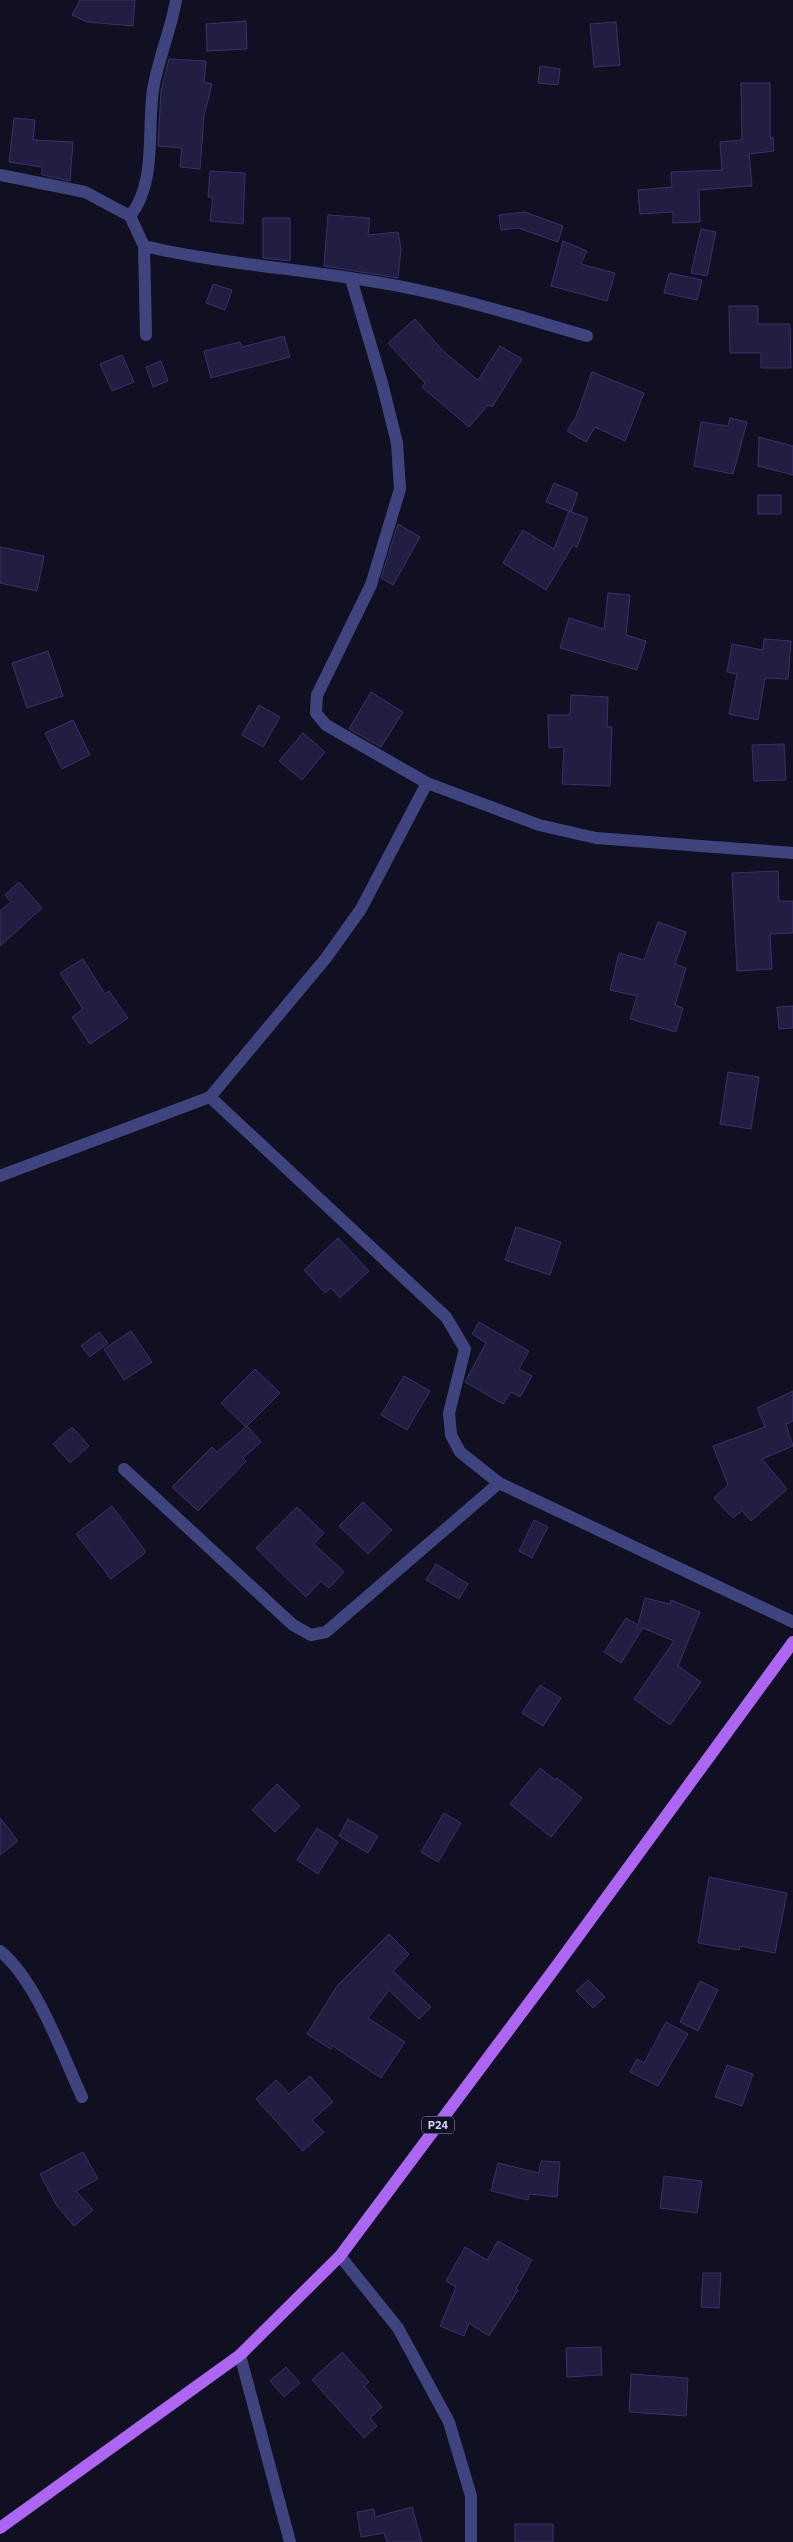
<svg xmlns="http://www.w3.org/2000/svg" width="793" height="2542" font-family="'IBM Plex Sans',sans-serif">
<style>
.building{fill:#211e42;stroke:#37326c}
.lines{fill:none;stroke-linecap:round;stroke-linejoin:round}
.minor{stroke:#3f447e;stroke-width:12}
.major{stroke:#ad66f2;stroke-width:12}
.labels{text-anchor:middle;stroke-width:4;stroke-linejoin:round;paint-order:stroke}
.shield{fill:#111023;stroke:#9a9bba;stroke-width:1}
.shield-label{font-size:11px;font-weight:bold;fill:#d5d6fb}
</style>
<rect width="100%" height="100%" fill="#111023"/>
<path class="building" d="M80 0H135L133 26 87 22 72 15Z
M246 21 247 49 207 51 206 24Z
M616 22 620 65 594 67 590 24Z
M169 59 206 61 204 82 212 84 204 116 200 169 180 167 182 148 158 146 161 91Z
M540 66 560 69 558 85 538 83Z
M741 83H770V138L773 137 774 151 749 154 752 186 699 190 700 222 673 223V212L640 214 638 190 672 187 671 172 722 170 720 142 742 140Z
M14 118 35 120 33 140 73 142 70 181 42 175V167L9 162Z
M210 171 245 173 243 224 210 221 213 198 208 197Z
M525 212 563 226 558 242 518 228 501 230 499 215Z
M328 215 370 218 368 235 398 232 401 249 398 278 324 266Z
M263 218H290V261L263 258Z
M701 229 716 232 707 276 691 273Z
M563 241 587 251 581 264 615 273 607 301 551 286Z
M669 273 702 280 697 300 664 293Z
M213 284 232 290 225 310 206 303Z
M729 306H758V324H790L791 368H761V353H730Z
M415 319 443 351 478 380 500 346 522 359 492 407 488 405 469 427 422 387 425 383 388 343Z
M284 336 290 357 211 378 204 351 240 342 242 347Z
M122 355 134 382 112 391 100 364Z
M161 361 168 381 153 387 146 367Z
M592 372 644 393 625 441 595 427 586 442 567 431 576 417Z
M730 418 747 422 733 474 694 466 701 422 728 426Z
M759 437 793 446V475L758 466Z
M554 483 578 493 571 512 546 502Z
M758 495H781V514H758Z
M569 511 588 518 577 547 573 545 546 590 503 563 523 530 554 549Z
M398 524 420 537 393 585 381 578Z
M0 547 44 556 37 591 0 583Z
M608 593 630 595 626 635 646 641 637 670 560 648 569 618 604 629Z
M764 639 791 641 788 679 765 678 758 720 729 714 737 674 727 672 732 644 763 650Z
M48 651 63 696 27 708 12 663Z
M371 692 403 712 381 747 349 729Z
M571 695 608 697 607 727H612L610 786 562 784 564 747 549 748 548 715H570Z
M259 705 280 717 263 747 242 735Z
M73 720 90 755 62 769 45 733Z
M303 733 325 752 302 780 279 761Z
M784 744 786 780 754 781 752 745Z
M778 871 779 901H793V933L770 934 772 969 737 971 732 873Z
M19 882 42 908 0 946V911L11 902 5 895Z
M658 922 686 932 675 964 686 968 675 1005 683 1008 676 1032 630 1019 637 996 610 990 619 953 644 960Z
M83 959 105 994 109 991 128 1018 90 1044 72 1017 83 1009 60 973Z
M793 1006V1028L779 1029 777 1007Z
M728 1072 759 1077 751 1129 720 1124Z
M516 1227 561 1242 550 1275 505 1260Z
M338 1238 369 1271 340 1298 331 1288 325 1293 304 1270Z
M479 1322 529 1351 519 1369 532 1376 520 1397 511 1392 503 1404 465 1382 486 1343 472 1334Z
M131 1331 152 1362 124 1380 104 1349Z
M99 1332 108 1343 90 1357 81 1346Z
M255 1369 280 1393 247 1426 261 1442 243 1458 246 1461 198 1511 172 1487 212 1447 217 1452 246 1427 221 1403Z
M404 1376 430 1391 407 1430 381 1415Z
M793 1391V1421L786 1424 793 1446 762 1459 787 1489 751 1521 742 1511 733 1518 714 1498 728 1485 713 1446 765 1427 757 1408Z
M72 1427 89 1446 70 1463 53 1444Z
M363 1502 392 1530 368 1554 339 1526Z
M112 1506 146 1552 111 1579 76 1534Z
M297 1507 324 1533 314 1544 344 1572 329 1588 321 1581 306 1597 256 1548Z
M534 1520 548 1527 532 1558 519 1551Z
M436 1564 468 1584 459 1599 426 1580Z
M645 1598 670 1604 671 1600 700 1612 678 1666 701 1682 670 1725 634 1699 674 1641 643 1628 621 1663 604 1652 626 1618 638 1625Z
M540 1685 561 1698 543 1726 522 1713Z
M540 1768 555 1780 557 1778 582 1798 551 1837 510 1804Z
M277 1784 300 1806 275 1832 252 1810Z
M444 1813 461 1823 438 1862 421 1852Z
M0 1818 18 1841 0 1855Z
M348 1819 378 1836 368 1853 339 1836Z
M317 1828 338 1842 318 1874 297 1860Z
M709 1877 787 1893 775 1953 740 1946 739 1950 698 1943Z
M389 1934 409 1954 393 1971 431 2007 419 2019 389 1990 368 2018 405 2042 381 2078 333 2046 331 2049 307 2034 337 1986Z
M588 1980 605 1997 593 2008 576 1991Z
M700 1981 718 1990 698 2031 680 2022Z
M666 2022 688 2034 658 2086 630 2072 637 2059 644 2063Z
M727 2065 753 2074 742 2106 715 2097Z
M310 2076 333 2102 312 2120 324 2132 303 2151 256 2099 276 2080 289 2094Z
M83 2152 98 2179 76 2191 93 2210 74 2226 57 2206 40 2174Z
M541 2161 560 2162 557 2197 529 2194 528 2200 491 2191 498 2163 539 2173Z
M664 2176 702 2181 697 2213 660 2208Z
M498 2241 532 2260 516 2289 518 2290 489 2336 469 2323 464 2336 440 2326 456 2287 446 2281 465 2247 487 2260Z
M703 2273H721L719 2308 701 2307Z
M601 2347 602 2375 567 2377 566 2348Z
M342 2352 369 2382 364 2386 382 2407 370 2418 377 2426 364 2438 312 2380Z
M286 2367 300 2383 284 2397 270 2381Z
M631 2374 688 2378 686 2416 629 2412Z
M412 2507 422 2542H387L384 2533 361 2537 357 2512 374 2509 375 2517Z
M515 2524H553V2542H515Z"/>
<g class="lines">
<path class="minor" d="M0 175 85 192 130 216 144 246C234 267 328 270 418 290 475 302 531 320 587 336
M130 216C157 183 147 129 153 90 158 59 171 30 176 0
M144 246 146 335
M351 279 382 383 397 443 400 489 371 585 317 695 316 713 326 725 427 783 539 825 596 838 793 853
M210 1097 446 1317 465 1349 449 1413 451 1435 460 1452 499 1483 793 1622
M0 1176 210 1097 326 958 361 909 427 783
M124 1469 293 1625 311 1635 326 1632 499 1483
M0 1951C37 1981 62 2054 82 2097
M340 2256 398 2328 449 2422 471 2496V2542
M240 2355 290 2542"/>
<path class="major" d="M0 2528 240 2355 340 2256 555 1968 793 1642"/>
</g>
<g class="labels">
<rect class="shield" x="422" y="2116.5" width="32" height="17" rx="4"/>
<g class="shield-label">
<text x="438" y="2129">P24</text>
</g>
</g>
</svg>
